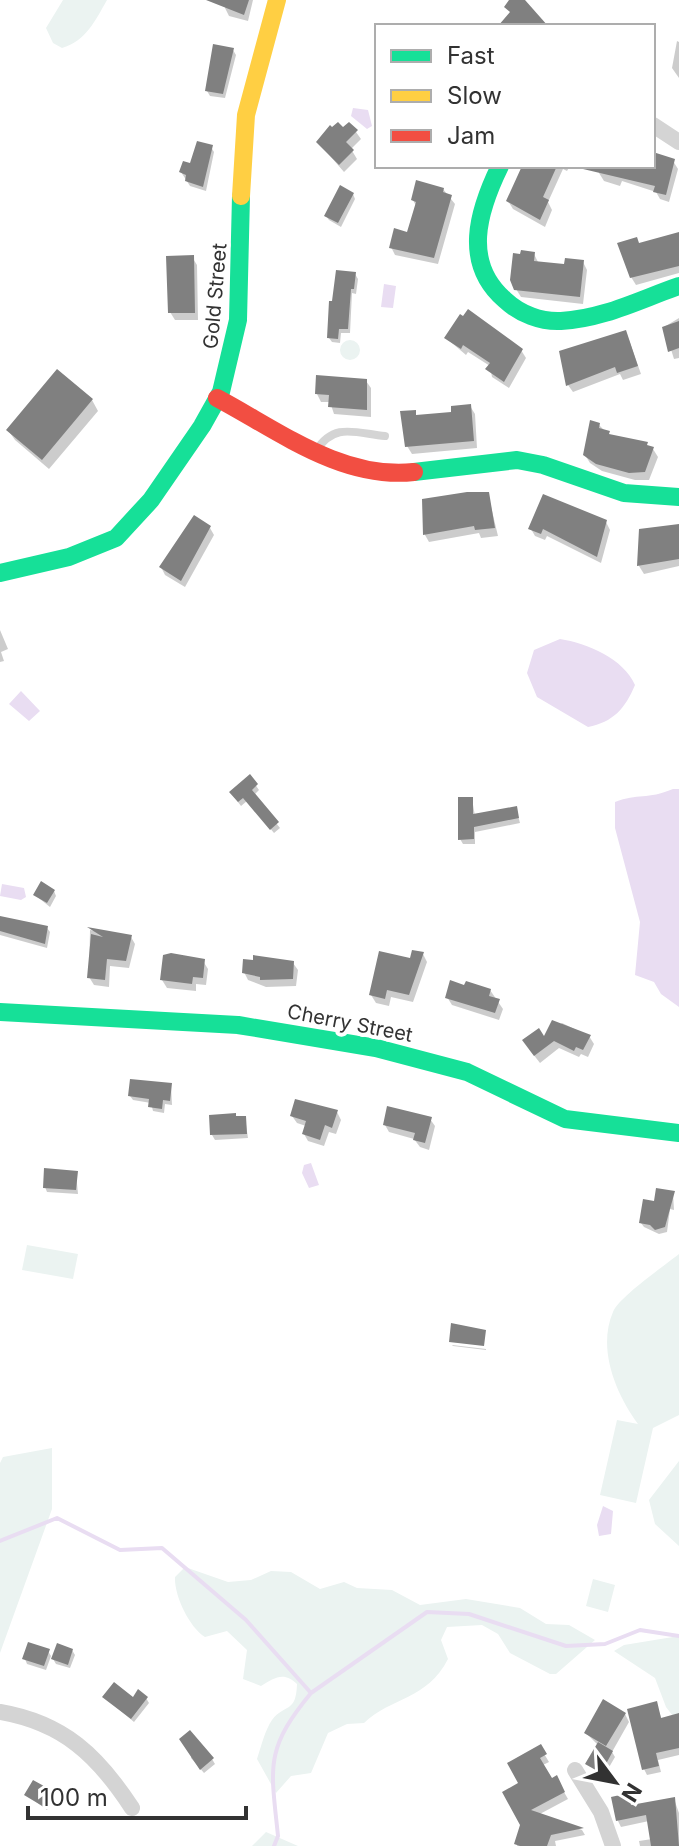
<svg xmlns="http://www.w3.org/2000/svg" width="679" height="1846" font-family="Inter,sans-serif">
<style>
.green{fill:#ebf3f1}
.water{fill:#e9ddf2}
.shadow{fill:#0003}
.lines{fill:none;stroke-linecap:round;stroke-linejoin:round}
.stream{stroke:#e9ddf2;stroke-width:4}
.building{fill:#808080}
.lane{stroke:#d4d4d4;stroke-width:8}
.street{stroke:#d4d4d4;stroke-width:16}
.fast{stroke:#16e098;stroke-width:18}
.slow{stroke:#ffcf43;stroke-width:18}
.jam{stroke:#f24e42;stroke-width:18}
.labels{text-anchor:middle;stroke-width:8;stroke-linejoin:round;paint-order:stroke}
.street-label{font-size:20px;fill:#323232;stroke:#fff}
</style>
<rect width="100%" height="100%" fill="#fff"/>
<path class="green" d="M63 0H107C95 21 86 41 62 48L53 43 46 28Z
M340 350a10 10 0 1 1 20 0a10 10 0 1 1-20 0Z
M27 1245 78 1254 73 1279 22 1270Z
M679 1254V1415L653 1428 636 1503 600 1495 617 1420 638 1424C616 1394 597 1349 613 1312 619 1297 664 1266 679 1254Z
M52 1448V1509L0 1653V1463L3 1457Z
M679 1461V1546L655 1524 649 1500Z
M185 1567 228 1582 251 1580 271 1571 291 1572 320 1589 344 1582 357 1588 392 1590 420 1605 466 1599 520 1608 546 1624 569 1625 595 1640 556 1674H550L510 1653 498 1634 482 1625 447 1627 441 1640 448 1659C427 1700 391 1697 364 1723L347 1724 328 1733 311 1773 291 1776 276 1793 257 1759C261 1747 265 1730 272 1720 285 1703 296 1714 297 1684 284 1671 274 1678 261 1686L243 1679 247 1650 227 1631 205 1637C189 1627 174 1595 175 1577Z
M593 1579 615 1585 608 1612 586 1606Z
M679 1636V1724L666 1707 655 1678 614 1651 624 1645Z
M266 1832 298 1846H252Z"/>
<path class="water" d="M353 108 368 110 372 126 367 129 351 116Z
M384 284 396 286 393 308 381 307Z
M560 639C587 643 624 659 635 685 625 709 613 722 588 727L537 697 527 673 534 650Z
M21 691 40 711 29 721 9 704Z
M673 789H679V1007L661 994 654 982 635 975 640 922 615 828V802C638 793 647 800 673 789Z
M2 884 24 888 26 897 21 900 0 896Z
M311 1163 319 1185 309 1188 302 1173 304 1165Z
M603 1506 613 1511 611 1534 599 1536 597 1525Z"/>
<path class="shadow" d="M227 0H253L248 21 229 16 225 8Z
M677 41 679 42V78L672 68Z
M233 50 236 55 225 98 210 96 207 91Z
M343 130 356 132 361 139 351 149 357 159 344 172 318 142Z
M211 147 214 152 206 191 190 186 181 172Z
M653 154 673 161 678 169 669 202 660 199 656 192 622 181 620 186 604 181 599 173 602 166H653Z
M524 166H570L567 171 563 169 548 202 552 210 545 227 513 209 508 201Z
M443 189 455 204 438 264 395 255 391 247 409 234 416 206 413 200Z
M353 194 355 199 341 227 329 220 326 216Z
M679 234V273L636 285 631 277 639 245Z
M534 254 538 262 566 267 583 262 587 270 583 304 521 297 516 289Z
M192 257 197 265 198 320H175L170 312Z
M355 274 358 279 356 294 352 293 350 333H341L340 343 332 342 329 338Z
M679 318V358L674 359 664 327Z
M446 338 521 350 526 358 509 388 492 377 490 366 468 352 466 355Z
M629 340 641 374 623 380 620 374 573 392 568 385Z
M366 381 371 388V417L334 414 330 402H321L317 394Z
M92 400 98 411 49 469 15 440 8 430Z
M470 406 475 414 477 448 412 454 407 446 415 412 417 417 453 414Z
M599 425 611 437 653 449 658 457 649 480H635L602 471 590 463 585 455Z
M488 494 498 536 481 538 479 533 429 542 425 535 424 500Z
M606 522 610 530 601 563 547 536 545 540 535 536 531 529Z
M210 528 214 535 185 587 165 575 161 567Z
M679 528V566L644 574 639 566 641 531Z
M0 630 8 649 1 652 4 661 0 662Z
M250 777 259 790 254 795 280 828 274 833 247 801 241 806 234 797Z
M472 799 475 816 516 808 520 823 475 832V844H463L460 839Z
M54 891 56 896 50 907 35 895Z
M0 918 47 928 50 932 47 948 0 935Z
M90 930 131 937 135 944 129 968 110 966 109 987 94 985 89 977Z
M423 954 427 962 413 1002 391 997 389 1006 376 1003 371 995Z
M203 961 208 969 206 985 196 984V991L167 988 162 980Z
M293 963 298 970 296 986 266 987 248 980 244 972Z
M490 990 503 1009 499 1020 452 1005 447 997Z
M562 1023 589 1036 594 1044 588 1057 581 1054 579 1057 559 1048 540 1063 529 1049Z
M171 1085 172 1105 165 1104 164 1113 153 1111 151 1103 133 1100 130 1096Z
M337 1112 341 1120 336 1134 329 1132 324 1146 308 1141 304 1134 306 1126 297 1123 292 1116Z
M245 1118 248 1138 215 1140 212 1135Z
M430 1119 435 1126 429 1150 420 1147 414 1139 389 1132 385 1125Z
M76 1173 78 1194 47 1192 45 1187Z
M673 1193 674 1210 670 1209 667 1232 659 1234 644 1227 641 1223Z
M452 1345 486 1349V1350L453 1346Z
M72 1650 75 1655 70 1668 56 1664 53 1659Z
M48 1651 51 1656 46 1670 27 1664 25 1659Z
M104 1697 146 1698 149 1703 134 1722Z
M656 1703 662 1720 679 1716V1755L658 1760 661 1772 647 1775 644 1769Z
M625 1714 629 1722 612 1752 615 1757 604 1776 588 1764 598 1745 586 1733Z
M540 1747 549 1762 543 1765 551 1781 556 1778 568 1799 538 1815 582 1830 585 1835 555 1841 556 1846H517L522 1824 521 1784Z
M191 1751 212 1759 215 1764 204 1773 191 1758Z
M52 1793 54 1798 47 1810 27 1795Z
M628 1796 632 1806 674 1799 679 1813V1846H640L639 1841 652 1839 649 1821 621 1827 618 1821Z"/>
<g class="lines">
<path class="stream" d="M0 1541 57 1518 120 1550 162 1548 246 1620 311 1693 427 1612 469 1614 566 1646 605 1644 640 1630 679 1636
M274 1846 278 1836C271 1767 264 1750 311 1693"/>
</g>
<path class="building" d="M206 0H249L244 15Z
M509 0H525L548 26H498L510 12 504 7Z
M213 44 234 48 223 94 205 91Z
M338 122 343 127 349 122 358 130 346 142 354 150 339 165 316 142 330 125 332 127Z
M197 141 213 145 203 187 185 181 186 175 179 172 183 161 190 163Z
M653 152 675 159 666 195 653 192 655 186 583 169 653 166Z
M522 166H557L543 197 549 200 540 220 506 201Z
M416 180 444 188 443 192 452 195 434 258 389 248 394 228 407 232 416 202 411 200Z
M340 185 354 193 338 223 324 216Z
M679 232V266L630 278 617 243 637 237 639 243Z
M521 250 535 252 534 261 564 264 565 258 584 260 580 297 514 290 510 280 513 253 520 254Z
M194 255 195 313H168L166 256Z
M336 270 356 272 354 289H351L348 329H339L338 339 327 338 329 301H332Z
M468 309 523 349 504 382 485 369 490 363 463 345 461 349 444 338 460 314 463 316Z
M679 321V348L668 352 662 327Z
M626 330 638 366 617 373 615 367 566 386 559 351Z
M57 369 93 399 42 460 6 430Z
M316 375 367 379V410L328 407 329 395 315 394Z
M471 404 474 441 405 447 400 411 416 410V415L451 412V406Z
M590 420 600 423 599 428 610 431 609 434 648 442 647 445 654 447 645 472 629 473 596 464 583 455Z
M467 492H489L495 528 475 530 474 526 423 535 422 499Z
M543 494 607 520 597 557 543 529 541 534 528 529Z
M194 515 211 526 181 581 159 567Z
M679 524V559L637 566 639 529Z
M250 774 258 784 252 790 279 822 270 830 243 798 238 802 229 792Z
M458 797H473V814L517 806 519 818 474 827V839L458 840Z
M41 881 55 890 47 903 33 895Z
M0 916 48 926 45 944 0 931Z
M87 927 132 935 126 961 107 959 105 980 87 978 91 934 103 937Z
M412 950 424 952 409 995 387 990 385 999 369 995 379 951 410 958Z
M171 953 205 959 203 978 193 977 192 984 160 980 163 955Z
M253 955 294 961 293 979 260 980V977L242 973 243 959 253 960Z
M450 980 464 985 466 981 491 989 489 996 500 999 495 1013 445 998Z
M552 1020 591 1035 583 1050 576 1047 574 1051 554 1041 534 1056 522 1040 539 1028 544 1036Z
M130 1079 172 1083 170 1101 163 1100 162 1109 148 1107 149 1099 128 1096Z
M295 1099 338 1110 332 1128 325 1125 320 1140 302 1134 306 1121 290 1116Z
M387 1106 432 1117 425 1143 413 1140 415 1133 383 1125Z
M236 1113V1116H246L247 1134 210 1135 209 1115Z
M44 1168 78 1171 76 1190 43 1188Z
M656 1188 675 1191 665 1227 655 1230 650 1225 639 1223 643 1199 654 1201Z
M451 1323 486 1330 484 1346 449 1342Z
M28 1642 50 1649 44 1666 22 1659Z
M57 1643 73 1649 68 1665 51 1659Z
M114 1682 133 1697 138 1689 148 1697 131 1719 102 1697Z
M603 1699 626 1713 606 1746 584 1733Z
M657 1701 661 1718 679 1713V1748L656 1753 659 1766 642 1770 627 1709Z
M190 1730 214 1758 200 1770 179 1739Z
M598 1742 613 1751 601 1773 585 1764Z
M541 1744 547 1754 540 1758 552 1778 557 1775 565 1792 531 1810 584 1828 551 1835 547 1846H520L514 1844 520 1825 502 1792 518 1783 507 1763Z
M33 1780 53 1791 44 1807 24 1795Z
M629 1793 631 1805 675 1797 679 1846H651L646 1815 616 1821 611 1797Z"/>
<g class="lines">
<path class="lane" d="M316 451C334 422 355 433 385 436"/>
<path class="street" d="M653 125 679 142
M0 1712C64 1723 98 1756 132 1808
M575 1770 601 1812 613 1846"/>
<path class="fast" d="M500 166C478 211 462 263 505 300 520 314 541 322 561 321 603 319 641 299 679 286
M414 472 517 460 543 465 624 493 679 497
M0 573 69 557 116 538 151 500 202 426 221 392 238 320 241 196
M0 1012 238 1025 376 1048 467 1072 565 1119 679 1133"/>
<path class="slow" d="M241 196 246 115 277 0"/>
<path class="jam" d="M217 398C279 431 342 480 414 472"/>
</g>
<g class="labels">
<g class="street-label">
<text transform="translate(215 296) rotate(-85)" y="7">Gold Street</text>
<text transform="translate(350 1023) rotate(11)" y="7">Cherry Street</text>
</g>
</g>
<rect x="375" y="24" width="280" height="144" fill="#ffffff" stroke="#adadad" stroke-width="2"/>
<rect x="391" y="50" width="40" height="12" fill="#16e098" stroke="#adadad" stroke-width="2"/>
<text x="447" y="64" font-size="24" fill="#323232">Fast</text>
<rect x="391" y="90" width="40" height="12" fill="#ffcf43" stroke="#adadad" stroke-width="2"/>
<text x="447" y="104" font-size="24" fill="#323232">Slow</text>
<rect x="391" y="130" width="40" height="12" fill="#f24e42" stroke="#adadad" stroke-width="2"/>
<text x="447" y="144" font-size="24" fill="#323232">Jam</text>
<g transform="translate(615 1782) rotate(122)" stroke="#ffffff" stroke-width="6" paint-order="stroke">
<path d="M0-6L14 30L0 20L-14 30Z" fill="#323232"/>
<text y="-12" font-size="22" font-weight="bold" text-anchor="middle" fill="#323232">N</text>
</g>
<path d="M28 1806v12h218v-12" fill="none" stroke="#323232" stroke-width="4"/>
<text x="40" y="1806" font-size="24" fill="#323232" stroke="#ffffff" stroke-width="6" paint-order="stroke">100 m</text>
</svg>
